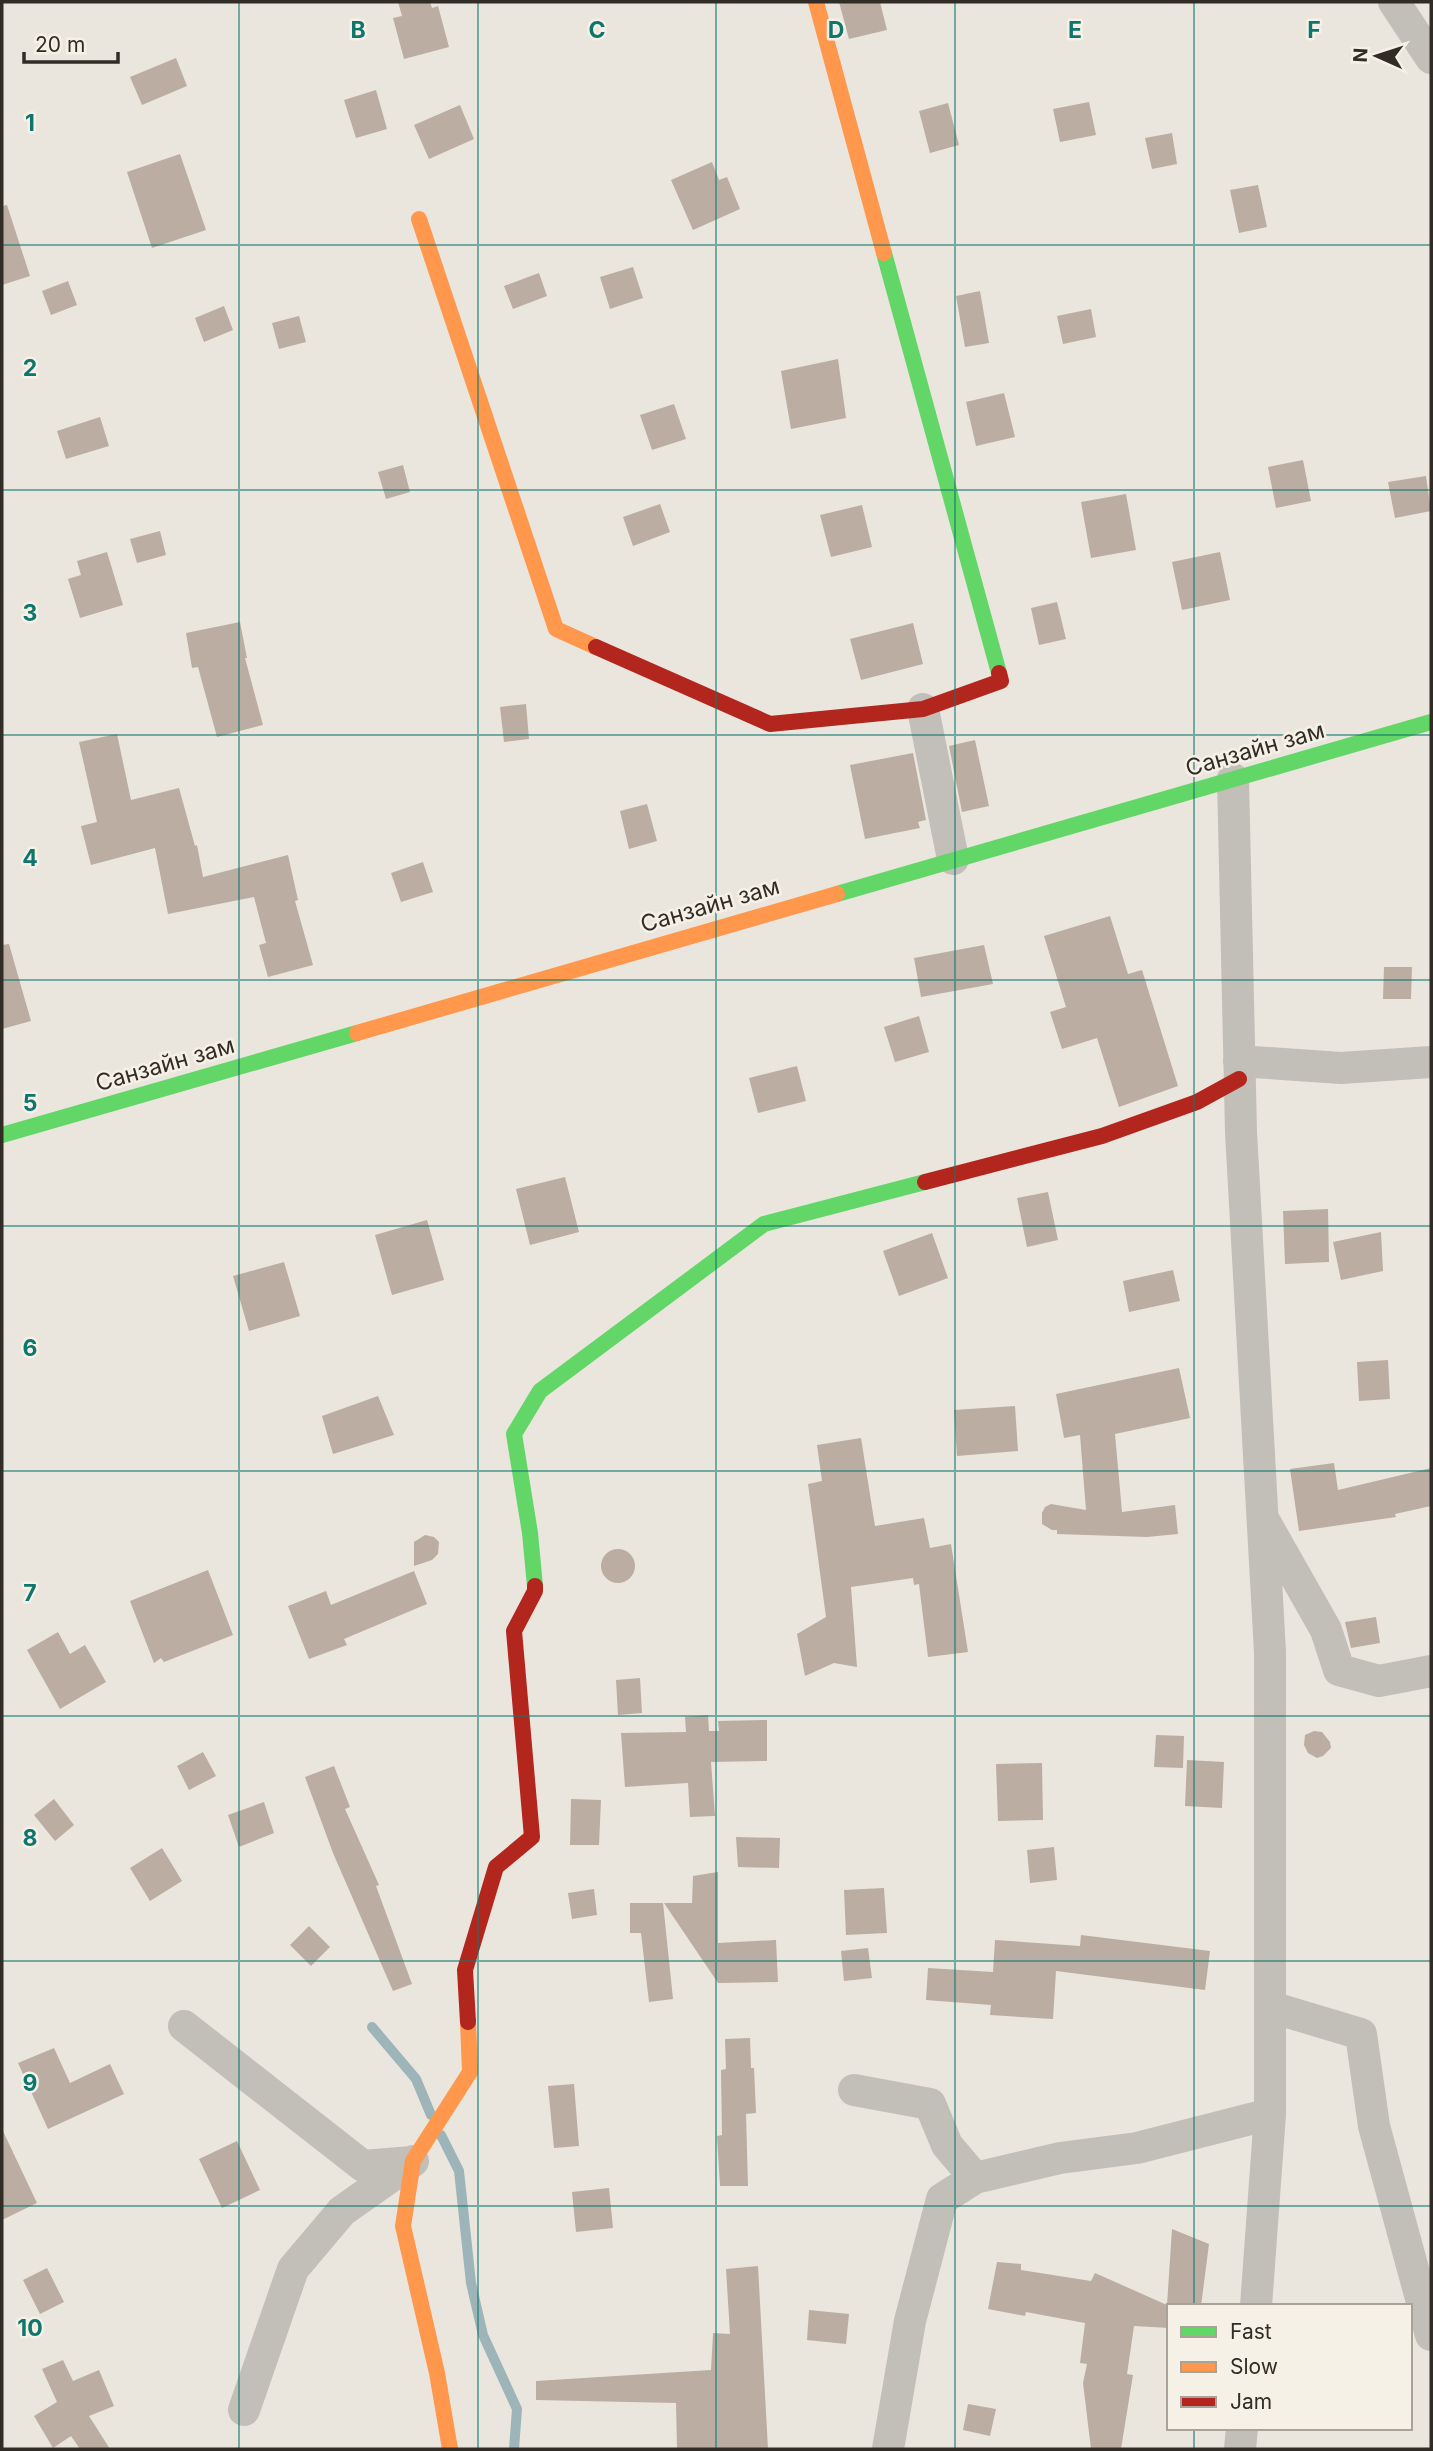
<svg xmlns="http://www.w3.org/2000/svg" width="1433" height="2451" font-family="Inter,sans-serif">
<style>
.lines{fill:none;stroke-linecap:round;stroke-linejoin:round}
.stream{stroke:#9db5b8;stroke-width:10}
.building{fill:#bbada2}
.street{stroke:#c2beb8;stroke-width:32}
.fast{stroke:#63d668;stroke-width:16}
.slow{stroke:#ff974d;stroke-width:16}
.jam{stroke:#b3261e;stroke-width:16}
.grid{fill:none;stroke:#0f766e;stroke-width:2;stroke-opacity:0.55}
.labels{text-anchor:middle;stroke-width:5;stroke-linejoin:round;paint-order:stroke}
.street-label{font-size:23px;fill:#322c27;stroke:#f6f1e6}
.grid-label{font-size:23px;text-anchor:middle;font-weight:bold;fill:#0f766e;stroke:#f6f1e6;stroke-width:5;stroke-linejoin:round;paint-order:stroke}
</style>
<rect width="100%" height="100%" fill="#eae6de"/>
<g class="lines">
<path class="stream" d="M372 2027 416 2079 431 2115
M441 2135 459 2171 471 2283 483 2335 517 2409 514 2449"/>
</g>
<path class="building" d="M398 2H430L432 8 438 6 449 47 404 59 393 18 402 16Z
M839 2H880L887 30 849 39Z
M176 58 187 86 142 105 130 77Z
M376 90 387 129 356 138 344 100Z
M1089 102 1096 135 1060 142 1053 109Z
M948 103 959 145 930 153 919 111Z
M460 105 474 139 429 159 414 125Z
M1172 133 1177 164 1152 169 1145 138Z
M180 154 206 230 152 248 127 172Z
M712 162 719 180 727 177 740 209 693 230 671 180Z
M1258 185 1267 227 1239 233 1230 190Z
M7 205 30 276 2 285V206Z
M633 267 643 298 610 309 600 277Z
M539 273 547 296 513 309 504 286Z
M68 281 77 305 51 315 42 291Z
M980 291 989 343 965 347 956 296Z
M224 306 233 330 204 342 195 318Z
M1091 309 1096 337 1063 344 1057 316Z
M299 316 306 342 279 349 272 323Z
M838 359 846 418 791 429 781 371Z
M1004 393 1015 437 976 446 966 402Z
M674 404 686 439 652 450 640 415Z
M100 417 109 446 66 459 57 431Z
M1303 460 1311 501 1276 508 1268 467Z
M403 465 410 492 386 499 378 472Z
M1426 476 1431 511 1395 518 1388 482Z
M1126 494 1136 550 1091 558 1081 502Z
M660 504 670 532 633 546 623 517Z
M862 505 872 547 831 557 820 515Z
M160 531 166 555 137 563 130 539Z
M107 552 123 605 80 618 68 579 81 575 77 561Z
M1220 552 1230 600 1182 610 1172 562Z
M1057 602 1066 639 1039 645 1031 608Z
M240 622 247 658H245L263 725 217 737 198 667 192 668 186 633Z
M913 623 923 664 861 680 850 639Z
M526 704 529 739 504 742 500 707Z
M117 734 131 800 179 788 195 846 197 845 203 877 288 855 298 900 295 901 313 965 268 977 259 945 266 943 254 897 168 914 155 848 91 865 81 826 97 822 79 742Z
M975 740 989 806 962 812 949 746Z
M913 753 926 820 918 822 920 828 865 839 850 765Z
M647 804 657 841 629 849 620 811Z
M423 862 433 892 401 902 391 873Z
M1110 916 1128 974 1142 970 1178 1086 1119 1107 1097 1038 1062 1049 1050 1012 1066 1007 1044 936Z
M9 944 31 1021 2 1029V945Z
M984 945 993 984 921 997 914 958Z
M1384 967H1412L1411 999H1383Z
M919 1016 929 1052 895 1062 884 1027Z
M797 1066 806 1101 758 1113 749 1078Z
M565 1177 579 1232 530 1245 516 1189Z
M1048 1192 1058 1240 1027 1247 1017 1198Z
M1328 1209 1329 1262 1285 1264 1283 1211Z
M427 1220 444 1280 392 1295 375 1235Z
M1381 1232 1383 1271 1341 1280 1333 1242Z
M932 1233 948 1278 899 1296 883 1251Z
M284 1262 300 1316 249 1331 233 1276Z
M1173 1270 1180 1301 1129 1312 1123 1281Z
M1388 1360 1390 1399 1359 1401 1357 1362Z
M1179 1368 1190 1418 1115 1434 1122 1512 1175 1505 1178 1534 1147 1537 1057 1534V1530H1052L1042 1524V1513L1045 1507 1051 1504 1086 1510 1080 1435 1064 1438 1056 1394Z
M378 1396 394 1435 333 1454 322 1416Z
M1015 1406 1018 1451 957 1456 954 1410Z
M861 1438 875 1526 924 1518 930 1548 951 1544 968 1652 928 1657 919 1584 914 1585 913 1578 851 1587 857 1667 834 1663 805 1676 797 1634 826 1617 808 1484 822 1481 817 1445Z
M1334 1463 1338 1490 1431 1468V1506L1395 1514 1396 1517 1299 1531 1290 1469Z
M425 1535 434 1537 439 1542 438 1554 432 1560 414 1566V1542Z
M601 1566a17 17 0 1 1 34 0a17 17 0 1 1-34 0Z
M208 1570 233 1635 164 1662 161 1658 154 1663 130 1601Z
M414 1571 427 1604 344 1639 347 1645 309 1659 288 1606 326 1591 331 1605Z
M1376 1617 1380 1643 1351 1648 1345 1622Z
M58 1632 70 1654 85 1645 106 1682 60 1709 27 1650Z
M640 1678 642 1713 618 1715 616 1680Z
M708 1715 709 1731H719L718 1721 767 1720V1761L711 1762 715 1816 690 1817 688 1783 625 1787 621 1733 686 1732 685 1717Z
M1314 1731 1322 1732 1330 1742 1331 1748 1323 1756 1317 1758 1308 1753 1304 1745 1305 1735Z
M1156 1735 1184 1736 1183 1768 1154 1767Z
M203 1752 216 1776 189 1790 177 1766Z
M1187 1760 1224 1762 1222 1808 1185 1806Z
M1042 1763 1043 1820 998 1821 996 1764Z
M334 1766 350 1807 345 1809 379 1885 376 1886 412 1984 393 1991 333 1853 305 1777Z
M54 1799 74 1825 55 1841 34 1815Z
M571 1799 601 1800 599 1845H570Z
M264 1802 274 1833 239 1847 228 1815Z
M736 1837 780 1838 779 1868 738 1867Z
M1054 1847 1057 1880 1030 1883 1027 1850Z
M162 1848 182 1881 150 1901 130 1868Z
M718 1872V1943L776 1940 778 1982 718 1983 664 1903H692L693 1876Z
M884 1888 887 1933 846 1935 844 1890Z
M594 1889 597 1915 572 1919 568 1893Z
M630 1903H663L673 1999 649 2002 641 1933H630Z
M309 1926 330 1947 311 1966 290 1945Z
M1081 1935 1210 1951 1205 1990 1056 1971 1053 2019 990 2015 991 2005 926 2000 928 1968 993 1972 995 1940 1080 1946Z
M868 1948 872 1978 844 1981 841 1951Z
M750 2038 751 2068H754L756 2113 746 2114 748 2186H720L717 2136 722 2135 721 2070 726 2069 725 2039Z
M54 2048 70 2083 110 2064 124 2094 48 2129 18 2063Z
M574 2084 579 2146 554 2148 548 2086Z
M2 2129 37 2203 2 2220Z
M237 2141 260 2190 222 2208 199 2159Z
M609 2188 613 2228 576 2232 572 2192Z
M1172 2229 1209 2244 1201 2306H1169V2328L1134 2326 1127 2374 1133 2375 1121 2449H1091L1083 2383 1087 2364 1080 2363 1085 2323 1026 2312 1025 2316 988 2309 997 2262 1021 2264V2270L1091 2281 1095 2273 1167 2305Z
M758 2266 768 2449H677L676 2403 536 2400V2381L711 2370 713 2333 730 2334 726 2269Z
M47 2268 64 2302 40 2314 23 2280Z
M809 2310 849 2314 846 2344 807 2340Z
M63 2360 73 2381 99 2370 114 2406 89 2416 110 2449H80L71 2436 53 2448 34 2416 57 2402 42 2369Z
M968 2404 996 2409 990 2436 963 2430Z"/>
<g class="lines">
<path class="street" d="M1394 2 1431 58
M923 709 953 859
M1233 779 1241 1132 1270 1652V2114L1256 2306
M1239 1061 1341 1068 1431 1062
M1266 1524 1326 1630 1339 1670 1379 1681 1431 1671
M1271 2007 1361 2034 1374 2126 1431 2335
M184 2026 363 2166 412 2162
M854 2090 930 2104 947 2145 975 2178
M244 2410 293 2269 342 2211 413 2161
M888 2449 910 2321 942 2199 975 2178 1060 2158 1137 2148 1270 2114
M1240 2449 1242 2428"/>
<path class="fast" d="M884 253 999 673
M837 894 1431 722
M2 1135 357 1033
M535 1586 530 1533 514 1434 540 1391 764 1224 925 1182"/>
<path class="slow" d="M816 2 884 253
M419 219 556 629 596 647
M357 1033 837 894
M450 2449 437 2373 403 2226 413 2161 470 2072 468 2022"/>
<path class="jam" d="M596 647 770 724 923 709 1001 681 999 673
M925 1182 1102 1136 1197 1102 1239 1079
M468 2022 465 1970 496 1867 532 1837 514 1631 535 1591V1586"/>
</g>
<path class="grid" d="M239 2V2449M478 2V2449M716 2V2449M955 2V2449M1194 2V2306M2 245H1431M2 490H1431M2 735H1431M2 980H1431M2 1226H1431M2 1471H1431M2 1716H1431M2 1961H1431M2 2206H1431M1194 2428V2449"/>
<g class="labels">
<g class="street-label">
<text transform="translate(1255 749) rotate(-16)" y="8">Санзайн зам</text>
<text transform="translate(710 905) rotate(-16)" y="8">Санзайн зам</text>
<text transform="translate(165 1064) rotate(-16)" y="8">Санзайн зам</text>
</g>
</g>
<g class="grid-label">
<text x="358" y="38">B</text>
<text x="597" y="38">C</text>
<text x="836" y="38">D</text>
<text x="1075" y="38">E</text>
<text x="1314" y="38">F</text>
<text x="30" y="131">1</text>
<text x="30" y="376">2</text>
<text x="30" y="621">3</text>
<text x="30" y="866">4</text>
<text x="30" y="1111">5</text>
<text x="30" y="1356">6</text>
<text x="30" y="1601">7</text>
<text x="30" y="1846">8</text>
<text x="30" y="2091">9</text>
<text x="30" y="2336">10</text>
</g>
<rect width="1433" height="2451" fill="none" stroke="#322c27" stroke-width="7"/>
<rect x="1167" y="2304" width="245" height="126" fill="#f6f1e6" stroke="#a8a29a" stroke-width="2"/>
<rect x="1181" y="2327" width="35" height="10" fill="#63d668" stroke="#a8a29a" stroke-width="2"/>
<text x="1230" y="2339" font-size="21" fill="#322c27">Fast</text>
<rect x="1181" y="2362" width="35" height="10" fill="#ff974d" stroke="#a8a29a" stroke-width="2"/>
<text x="1230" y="2374" font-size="21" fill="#322c27">Slow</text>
<rect x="1181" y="2397" width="35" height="10" fill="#b3261e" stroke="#a8a29a" stroke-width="2"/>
<text x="1230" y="2409" font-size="21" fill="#322c27">Jam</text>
<g transform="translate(1377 56) rotate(273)" stroke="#f6f1e6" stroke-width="5" paint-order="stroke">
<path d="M0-5L12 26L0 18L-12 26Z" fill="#322c27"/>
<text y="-10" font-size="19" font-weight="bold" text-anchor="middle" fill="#322c27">N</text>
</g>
<path d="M24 52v10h94v-10" fill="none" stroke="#322c27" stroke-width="3.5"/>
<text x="35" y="52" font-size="21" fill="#322c27" stroke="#f6f1e6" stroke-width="5" paint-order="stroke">20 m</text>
</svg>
